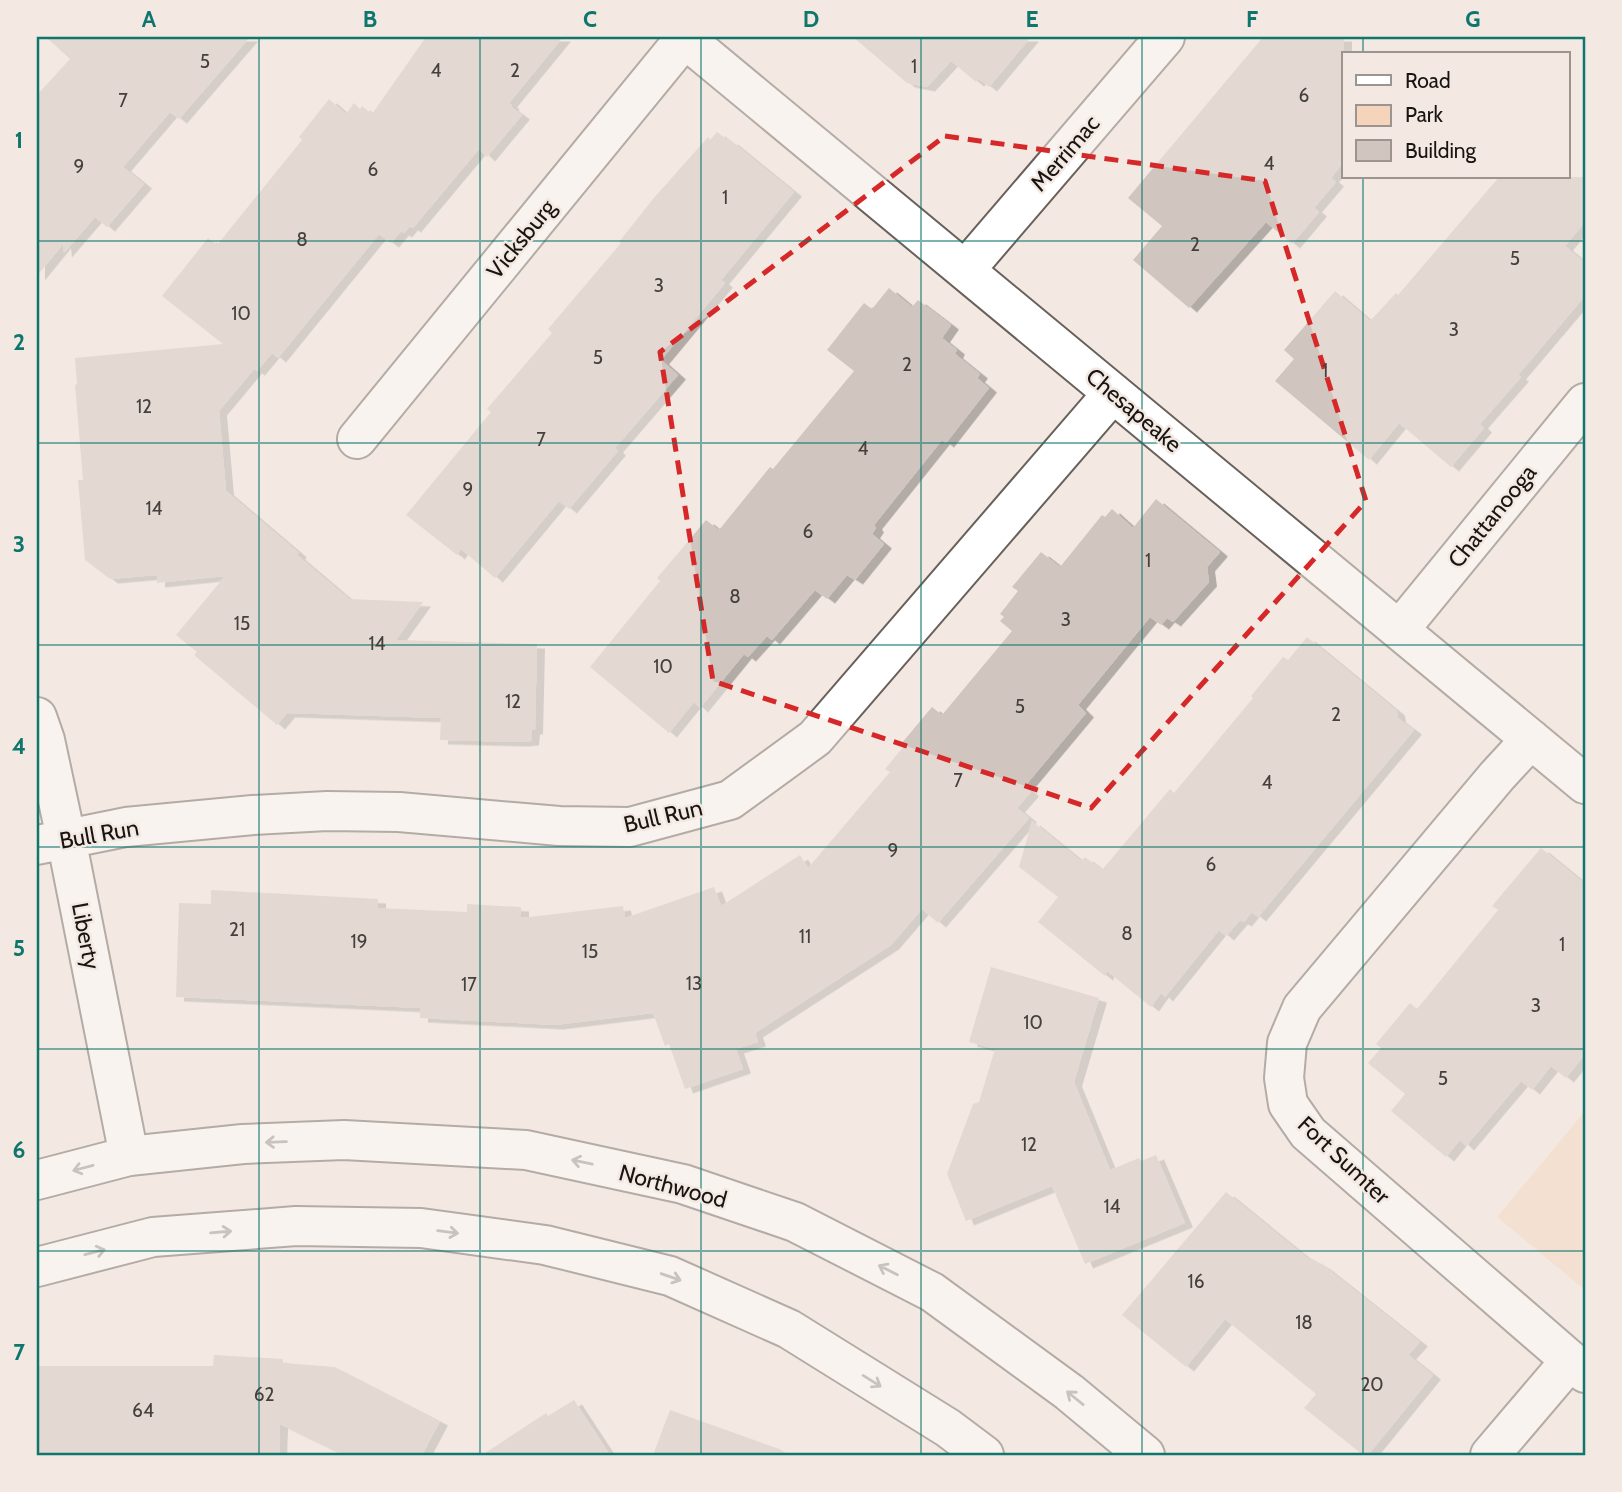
<svg xmlns="http://www.w3.org/2000/svg" width="1622" height="1492" font-family="Cabin,sans-serif">
<style>
.green{fill:#f5d4bc}
.building{fill:#d0c6bf;filter:url(#shadow)}
.lines{fill:none;stroke-linecap:round;stroke-linejoin:round}
.street-casing{stroke:#68605a;stroke-width:42}
.secondary-casing{stroke:#68605a;stroke-width:42}
.street{stroke:#fff;stroke-width:38}
.secondary{stroke:#fff;stroke-width:38}
.oneway{stroke:#979594}
.marked{fill:none;stroke:#d62828;stroke-width:5;stroke-dasharray:14 9;stroke-linejoin:round}
.grid{fill:none;stroke:#0f766e;stroke-width:2;stroke-opacity:0.55}
.labels{text-anchor:middle;stroke-width:5;stroke-linejoin:round;paint-order:stroke}
.number-label{font-size:19px;fill:#45403d}
.street-label{font-size:23px;fill:#171412;stroke:#f3e9e2}
.neatline{fill:none;stroke:#0f766e;stroke-width:2.5}
.grid-label{font-size:23px;text-anchor:middle;font-weight:bold;fill:#0f766e}
</style>
<defs>
<filter id="shadow"><feDropShadow dx="8" dy="4.5" stdDeviation="0" flood-color="#0004"/></filter>
</defs>
<rect width="100%" height="100%" fill="#f3e9e2"/>
<path class="green" d="M1585 1111V1290L1497 1217Z"/>
<path class="building" d="M46 37H250L179 119 170 112 123 167 144 184 107 227 95 217 64 253 63 244 37 276V95L70 59Z
M426 37H563L509 103 512 105 510 106 522 115 487 157 479 149 413 228 410 226 404 233 401 231 391 243 379 234 278 358 272 353 257 371 254 369 219 411 226 491 299 553 297 555 349 599 423 602 396 640 537 644 535 730H532L531 741 520 742 440 740 441 718 287 713 277 725 194 655 197 652 176 635 225 576 157 583V575L110 579 85 560 78 480H83L75 385 77 384 75 358 223 344 162 296 208 238 217 245 302 140 299 137 329 99 346 114 354 103 360 109 362 106 372 114Z
M853 37H1031L989 87 979 79 976 82 951 61 927 87 907 83Z
M1263 37H1344V161L1331 178 1336 182 1314 208 1319 212 1292 244 1266 222 1189 308 1133 260 1162 226 1128 198Z
M717 132 729 141 730 140 794 192 721 280 725 283 661 360 678 375 615 448 618 451 569 509 559 501 495 578 461 549 457 555 406 515 491 412 487 409 552 333 548 329 621 243 619 242 653 199 708 137 710 140Z
M1499 177H1585V222L1565 246 1585 263V296L1518 375 1521 377 1480 424 1484 428 1451 467 1399 423 1369 460 1275 381 1294 359 1284 350 1335 291 1370 321 1396 293 1398 295Z
M889 288 912 307 918 300 951 325 942 338 957 350 955 354 980 374 977 378 989 388 946 443 942 440 874 525 876 528 872 534 884 544 855 580 847 575 827 599 815 590 772 640 767 636 748 657 744 654 700 708 694 702 669 733 590 667 660 581 657 578 706 520 719 530 770 467 773 469 854 371 827 350 864 303 872 309Z
M1156 499 1220 552 1207 567 1209 582 1173 622 1167 618 1161 625 1150 617 1078 705 1086 713 1025 786 1031 792 1017 808 1029 818 938 923 922 909 891 945 755 1033 758 1042 736 1049 743 1069 685 1089 669 1044 665 1046 653 1013 555 1025 420 1018V1008L176 997 179 903 211 904V890L378 899V908L467 912V904L521 907V918L623 906 625 918 714 887 721 906 800 855 808 868 890 772 885 769 904 746 901 744 932 707 942 715 1012 631 1000 621 1004 617 1000 614 1018 591 1012 587 1041 552 1060 567 1102 515 1105 517 1112 509 1133 528Z
M1307 637 1397 711 1398 718 1414 730 1258 917 1252 912 1244 922 1240 920 1226 936 1219 930 1165 997 1161 993 1151 1007 1107 971 1105 976 1038 922 1058 897 1019 867 1032 821 1081 861 1085 857 1102 870 1170 789 1174 793 1253 698 1251 696 1283 657 1288 660Z
M1541 848 1585 884V1054L1566 1078 1551 1066 1532 1090 1521 1081 1466 1146 1460 1140 1446 1157 1391 1111 1405 1094 1368 1063 1381 1048 1376 1044 1410 1003 1417 1009 1498 910 1492 906Z
M991 967 1099 998 1074 1082 1110 1170 1139 1158 1141 1161 1156 1155 1185 1223 1085 1264 1052 1186 966 1221 947 1174 973 1104 979 1102 995 1049 969 1042Z
M1226 1192 1311 1261 1313 1259 1324 1266 1420 1342 1408 1355 1433 1375 1368 1455H1363L1304 1408 1316 1394 1225 1319 1186 1367 1122 1315Z
M214 1355 283 1359V1363L335 1367 440 1421 422 1455H344L280 1424 279 1455H37V1366H213Z
M574 1400 610 1455H482L546 1413 548 1416Z
M670 1410 782 1450 781 1455H653Z"/>
<g class="lines">
<defs>
<path id="street" d="M683 37 1585 784
M965 270 1165 37
M357 439 685 38
M1400 629 1585 403
M37 717 45 740 66 838 129 1156
M1531 739 1497 776 1302 1008 1287 1043 1284 1078 1288 1104 1308 1133 1585 1373
M37 845 126 827 253 815 327 811 399 812 559 826 630 827 730 800 815 738 1113 393
M1490 1455 1570 1361"/>
<path id="secondary" d="M37 1180 129 1156 243 1144 344 1140 526 1150 683 1184 795 1222 932 1292 1069 1392 1145 1455
M37 1267 153 1237 296 1226 421 1228 545 1245 670 1276 789 1329 948 1428 984 1455"/>
</defs>
<use href="#street" class="street-casing"/>
<use href="#secondary" class="secondary-casing"/>
<use href="#street" class="street"/>
<use href="#secondary" class="secondary"/>
</g>
<defs><path id="oneway-shaft" d="M-6 0H5M1.5-3L5.5 0L1.5 3" fill="none" stroke-width="1.6" stroke-linecap="round" stroke-linejoin="round" transform="scale(1.75)"/></defs>
<g class="oneway">
<use href="#oneway-shaft" transform="translate(276 1142) rotate(178)"/>
<use href="#oneway-shaft" transform="translate(582 1162) rotate(-168)"/>
<use href="#oneway-shaft" transform="translate(83 1168) rotate(165)"/>
<use href="#oneway-shaft" transform="translate(221 1232) rotate(-5)"/>
<use href="#oneway-shaft" transform="translate(448 1232) rotate(8)"/>
<use href="#oneway-shaft" transform="translate(95 1252) rotate(-14)"/>
<use href="#oneway-shaft" transform="translate(888 1270) rotate(-153)"/>
<use href="#oneway-shaft" transform="translate(671 1277) rotate(19)"/>
<use href="#oneway-shaft" transform="translate(872 1381) rotate(32)"/>
<use href="#oneway-shaft" transform="translate(1075 1398) rotate(-141)"/>
</g>
<path d="M0 0H1622V1492H0ZM945 136 1265 181 1366 501 1091 808 713 681 660 352Z" fill="#f3e9e2" fill-opacity=".55" fill-rule="evenodd"/>
<path class="marked" d="M945 136 1265 181 1366 501 1091 808 713 681 660 352Z"/>
<path class="grid" d="M259 37V1455M480 37V1455M701 37V1455M921 37V1455M1142 37V1455M1363 37V54M1363 177V1455M37 241H1585M37 443H1585M37 645H1585M37 847H1585M37 1049H1585M37 1251H1585"/>
<g class="labels">
<g class="number-label">
<text x="205" y="68">5</text>
<text x="914" y="73">1</text>
<text x="436" y="77">4</text>
<text x="515" y="77">2</text>
<text x="1304" y="102">6</text>
<text x="123" y="107">7</text>
<text x="1269" y="170">4</text>
<text x="79" y="173">9</text>
<text x="373" y="176">6</text>
<text x="725" y="204">1</text>
<text x="302" y="246">8</text>
<text x="1195" y="251">2</text>
<text x="1515" y="265">5</text>
<text x="659" y="292">3</text>
<text x="241" y="320">10</text>
<text x="1454" y="336">3</text>
<text x="598" y="364">5</text>
<text x="907" y="371">2</text>
<text x="1325" y="377">1</text>
<text x="144" y="413">12</text>
<text x="541" y="446">7</text>
<text x="863" y="455">4</text>
<text x="468" y="496">9</text>
<text x="154" y="515">14</text>
<text x="808" y="538">6</text>
<text x="1148" y="567">1</text>
<text x="735" y="603">8</text>
<text x="1066" y="626">3</text>
<text x="242" y="630">15</text>
<text x="377" y="650">14</text>
<text x="663" y="673">10</text>
<text x="513" y="708">12</text>
<text x="1020" y="713">5</text>
<text x="1336" y="721">2</text>
<text x="958" y="787">7</text>
<text x="1267" y="789">4</text>
<text x="893" y="857">9</text>
<text x="1211" y="871">6</text>
<text x="237" y="936">21</text>
<text x="1127" y="940">8</text>
<text x="805" y="943">11</text>
<text x="359" y="948">19</text>
<text x="1562" y="951">1</text>
<text x="590" y="958">15</text>
<text x="694" y="990">13</text>
<text x="469" y="991">17</text>
<text x="1536" y="1012">3</text>
<text x="1033" y="1029">10</text>
<text x="1443" y="1085">5</text>
<text x="1029" y="1151">12</text>
<text x="1112" y="1213">14</text>
<text x="1196" y="1288">16</text>
<text x="1304" y="1329">18</text>
<text x="1372" y="1391">20</text>
<text x="264" y="1401">62</text>
<text x="143" y="1417">64</text>
</g>
<g class="street-label">
<text transform="translate(1065 153) rotate(-49)" y="8">Merrimac</text>
<text transform="translate(521 239) rotate(-51)" y="8">Vicksburg</text>
<text transform="translate(1134 410) rotate(40)" y="8">Chesapeake</text>
<text transform="translate(1492 516) rotate(-51)" y="8">Chattanooga</text>
<text transform="translate(663 816) rotate(-13)" y="8">Bull Run</text>
<text transform="translate(99 834) rotate(-10)" y="8">Bull Run</text>
<text transform="translate(86 936) rotate(79)" y="8">Liberty</text>
<text transform="translate(1344 1160) rotate(43)" y="8">Fort Sumter</text>
<text transform="translate(673 1186) rotate(15)" y="8">Northwood</text>
</g>
</g>
<rect width="1622" height="1492" fill="none" stroke="#f3e9e2" stroke-width="77"/>
<rect x="1342" y="52" width="228" height="126" fill="#f3e9e2" stroke="#9b948f" stroke-width="2"/>
<rect x="1356" y="75" width="35" height="10" fill="#ffffff" stroke="#9b948f" stroke-width="2"/>
<text x="1405" y="88" font-size="21" fill="#171412">Road</text>
<rect x="1356" y="105" width="35" height="21" fill="#f5d4bc" stroke="#9b948f" stroke-width="2"/>
<text x="1405" y="122" font-size="21" fill="#171412">Park</text>
<rect x="1356" y="140" width="35" height="21" fill="#d0c6bf" stroke="#9b948f" stroke-width="2"/>
<text x="1405" y="158" font-size="21" fill="#171412">Building</text>
<rect x="38" y="38" width="1546" height="1416" class="neatline"/>
<g class="grid-label">
<text x="149" y="27">A</text>
<text x="370" y="27">B</text>
<text x="590" y="27">C</text>
<text x="811" y="27">D</text>
<text x="1032" y="27">E</text>
<text x="1252" y="27">F</text>
<text x="1473" y="27">G</text>
<text x="19" y="148">1</text>
<text x="19" y="350">2</text>
<text x="19" y="552">3</text>
<text x="19" y="754">4</text>
<text x="19" y="956">5</text>
<text x="19" y="1158">6</text>
<text x="19" y="1360">7</text>
</g>
</svg>
